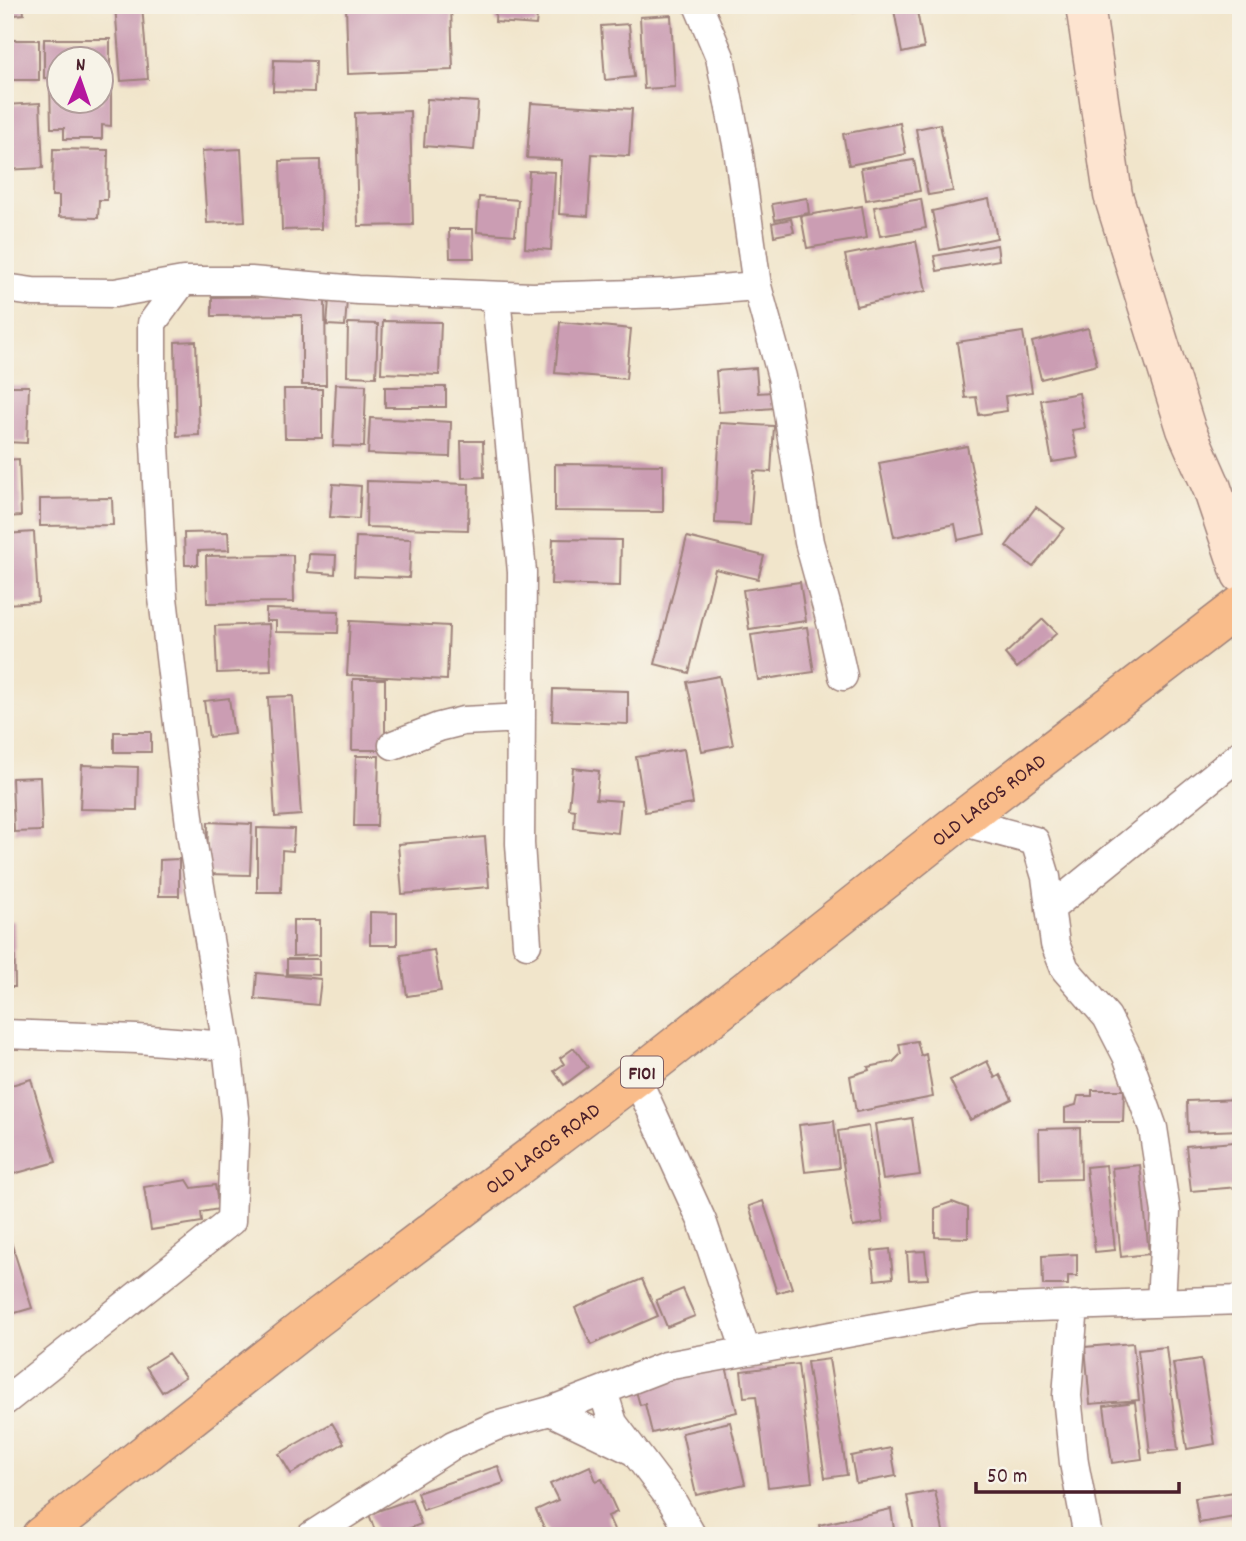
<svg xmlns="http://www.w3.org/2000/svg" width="1246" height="1541" font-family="Dekko,sans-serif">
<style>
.building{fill:#cb9db3}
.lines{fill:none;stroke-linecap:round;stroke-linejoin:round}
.street-casing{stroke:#9e827b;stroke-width:31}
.secondary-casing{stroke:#9e827b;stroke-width:41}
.primary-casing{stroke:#9e827b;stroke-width:41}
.street{stroke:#fff;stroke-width:28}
.secondary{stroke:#fde4d0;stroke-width:38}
.primary{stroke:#f9bc8a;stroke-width:38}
.labels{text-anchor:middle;stroke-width:6;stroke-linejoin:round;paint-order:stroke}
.shield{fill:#f7f3e8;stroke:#7e5f64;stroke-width:2}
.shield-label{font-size:19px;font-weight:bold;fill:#4a1f2b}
.street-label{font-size:21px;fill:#4a1f2b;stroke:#f7f3e8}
</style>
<rect width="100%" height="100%" fill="#f7f3e8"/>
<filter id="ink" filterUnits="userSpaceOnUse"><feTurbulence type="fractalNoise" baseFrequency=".0143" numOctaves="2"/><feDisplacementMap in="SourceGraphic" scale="14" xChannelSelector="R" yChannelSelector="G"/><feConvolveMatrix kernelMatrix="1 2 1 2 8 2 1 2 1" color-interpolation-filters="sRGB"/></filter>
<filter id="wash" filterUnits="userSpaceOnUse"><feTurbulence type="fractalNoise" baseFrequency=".00686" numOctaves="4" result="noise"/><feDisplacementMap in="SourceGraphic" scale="28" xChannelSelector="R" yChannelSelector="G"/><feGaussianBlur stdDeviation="1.57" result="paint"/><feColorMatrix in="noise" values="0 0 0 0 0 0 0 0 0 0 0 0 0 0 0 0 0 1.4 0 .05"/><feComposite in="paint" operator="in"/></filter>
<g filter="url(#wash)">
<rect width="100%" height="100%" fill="#f1e5cb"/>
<g id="blocks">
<path class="building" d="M5 5H23L24 14 5 16Z
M115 5H142L148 79 121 81Z
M197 5H249V11H197Z
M346 5H451L453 70 348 74Z
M496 5H538L536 25 495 22Z
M853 5H876V6L854 12Z
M916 6 924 48 902 53 894 10Z
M671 15 675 87 644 89 640 17Z
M629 24 634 77 605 80 601 26Z
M44 39H110V78H102V60H60V78H44Z
M5 40H39V80H5Z
M274 60 315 61 314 92 273 91Z
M50 81H60V102H102V81H105V94L111 92V126L102 125V139H64V128H51Z
M427 99 478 102 474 150 424 146Z
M40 103 43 168 5 170V105Z
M531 103 632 109 629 156 592 154 588 216 559 214 562 160 527 158Z
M410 111 413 225 358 226 355 113Z
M900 123 906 154 849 165 843 134Z
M940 124 953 191 928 195 916 129Z
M53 149 108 150 107 200H99L98 218 59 217V196H52Z
M241 149 245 221 207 223 202 151Z
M320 160 321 229 282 230 280 161Z
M914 160 920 191 866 200 861 168Z
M529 171 555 172 551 250 525 248Z
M479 197 518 200 515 235 477 232Z
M807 198 809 213 775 220 772 204Z
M921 199 926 228 880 236 874 207Z
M989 199 997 238 940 250 932 211Z
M862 206 867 238 807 248 801 216Z
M791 219 794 232 774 236 772 223Z
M449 229H473L474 258H450Z
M916 241 926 291 856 306 845 255Z
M997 245 999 260 937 271 934 256Z
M325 296 326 385H302V315L212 316V297Z
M329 299 347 300 345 326 327 325Z
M5 308 12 309 7 371H5Z
M383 321 441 322 439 375 381 373Z
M560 322 631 329 626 379 555 373Z
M348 323 378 324 376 377 347 376Z
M1088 328 1097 365 1041 379 1032 342Z
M1023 332 1032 392 1005 396 1007 411 979 415 976 397 965 398 957 342Z
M196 341 199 435 177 436 175 342Z
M756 368 758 393 773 392 774 408 719 412 716 371Z
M336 384 366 385 364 447 333 446Z
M5 386H29L27 443 5 442Z
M385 387H446V407H385Z
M284 389H322V438H285Z
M1079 393 1085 428 1072 430 1078 458 1052 462 1041 400Z
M370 418 451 422 450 457 368 454Z
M720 423 774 426 771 472 754 471 750 525 715 523Z
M461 441H483L484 477 462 478Z
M967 446 985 534 958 540 955 524 894 537 879 463Z
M19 459 21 516 5 517V460Z
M555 464 663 465V512L555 511Z
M367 481 469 484 468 530 366 527Z
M333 484 361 486 359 519 330 517Z
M112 498 113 525 40 526V499Z
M1036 507 1064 528 1033 567 1006 546Z
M34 532 38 602 5 604V534Z
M228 532 229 550 198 551V565H185L184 533Z
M356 537 411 539 409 578 354 576Z
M687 537 764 556 758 579 715 569 689 673 655 664Z
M553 539 621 540 620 586 551 584Z
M309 554 336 555 335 574 308 572Z
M293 555 294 602 207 603 206 556Z
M800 582 806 621 749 629 743 590Z
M266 609 339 611 338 633 276 632V621H266Z
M1043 619 1057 633 1017 668 1005 654Z
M350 621 449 626 447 680 347 675Z
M269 624 271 671 217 673 215 626Z
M807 627 814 672 758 680 751 635Z
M719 676 733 745 702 751 687 682Z
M353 679H385V750H352Z
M553 689 628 691V724L552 721Z
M293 696 301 815 275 817 268 697Z
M229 698 234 734 209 737 204 701Z
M114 732H151V752H114Z
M684 749 693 804 645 812 636 757Z
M356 756H379L377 826H354Z
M82 765 138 767 137 810 80 809Z
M573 768 599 771 596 799 621 801 618 833 574 828 575 810 569 809Z
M40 777 42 831 14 832 12 778Z
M5 791H7L9 821H5Z
M208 822 252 824 250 875 207 874Z
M257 828 294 829 293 851 282 850 281 892H257Z
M485 837 489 887 402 894 398 844Z
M179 859V896H159L160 860Z
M370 912 397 913V945H370Z
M293 920H320V955L293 956Z
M5 921H14L15 987H5Z
M434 950 441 991 407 996 401 955Z
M287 959H319V975L287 974Z
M257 973 321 979 318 1005 255 999Z
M917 1041 921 1056 926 1054 933 1097 856 1112 850 1076 869 1070 868 1067 893 1062 901 1054 899 1044Z
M574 1048 588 1067 564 1085 554 1071 564 1064 560 1058Z
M987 1061 995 1078 1000 1075 1012 1099 970 1120 950 1080Z
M31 1079 56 1162 10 1175 5 1158V1087Z
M1092 1090H1124L1123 1122H1065V1108L1076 1105 1078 1096H1092Z
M1240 1099 1241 1130 1188 1132 1187 1101Z
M912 1118 920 1175 883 1180 875 1124Z
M834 1121 839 1168 805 1172 799 1125Z
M869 1126 883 1222 853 1227 838 1131Z
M1080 1128 1081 1179 1040 1180 1039 1129Z
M1234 1142 1238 1187 1191 1191 1186 1146Z
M1106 1165 1115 1250 1095 1252 1086 1167Z
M1140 1165 1149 1254 1121 1257 1112 1168Z
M187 1180 192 1188 215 1185 219 1209 201 1212 202 1222 151 1230 144 1187Z
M763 1201 792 1288 777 1293 749 1206Z
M952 1202 968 1208V1238L935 1237V1208Z
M5 1223 32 1308 5 1316Z
M890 1249 893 1278 875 1280 872 1251Z
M925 1251 928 1279 909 1280 907 1252Z
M1077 1254V1276H1068V1285H1043L1042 1256Z
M642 1279 658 1316 591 1345 575 1308Z
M683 1289 695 1316 667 1327 656 1300Z
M1133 1343 1139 1400 1090 1404 1085 1347Z
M1166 1347 1178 1450 1150 1453 1138 1350Z
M168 1353 185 1377 162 1392 146 1367Z
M829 1359 847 1475 825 1478 807 1362Z
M1201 1359 1215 1444 1187 1449 1173 1363Z
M725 1362 737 1412 652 1433 645 1404 640 1405 634 1384Z
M798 1364 812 1482 768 1487 756 1396 744 1397 741 1371Z
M1135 1402 1142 1459 1112 1463 1104 1406Z
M730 1422 745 1484 696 1495 682 1433Z
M332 1423 344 1443 291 1474 279 1454Z
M891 1448 896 1476 856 1483 851 1456Z
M498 1466 504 1483 423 1510 417 1493Z
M590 1466 596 1481 602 1479 617 1512 608 1516 617 1536H548L536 1510 558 1500 550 1484Z
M935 1491 944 1536H915L907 1496Z
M1241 1491V1516L1199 1523 1195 1498Z
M412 1499 421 1524 390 1536H377L369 1514Z
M891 1509 895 1536H822L819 1525Z"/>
</g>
</g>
<g filter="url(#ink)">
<use href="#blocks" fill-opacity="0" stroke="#9e827b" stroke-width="2"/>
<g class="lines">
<defs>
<path id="street" d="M698 5 720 57 738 149 757 286 782 377 809 542 832 626 843 676
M5 288 33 292 115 293 183 281H251L358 290 533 297 669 293 757 286
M496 296 522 572 520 844 527 944
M393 745 439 727 463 721 521 718
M960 821 1035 841 1046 877 1055 944 1065 969 1107 1017 1128 1058 1153 1128 1166 1212 1161 1302
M1050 909 1241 754
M5 1034 137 1039 227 1046
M636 1077 702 1221 746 1351
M1074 1305 1067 1396 1074 1463 1088 1536
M603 1391 613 1423 672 1501 692 1536
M5 1401 231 1221 235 1118 227 1046 191 833 163 598 152 386V323L183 281
M550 1411 631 1450
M311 1536 453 1445 496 1426 550 1411 666 1366 979 1309 1241 1300"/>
<path id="secondary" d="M1085 5 1113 195 1186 429 1212 488 1241 574"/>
<g id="primary">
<path id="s1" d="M41 1536 304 1328 636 1077 960 821 1241 605"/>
</g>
</defs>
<use href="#street" class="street-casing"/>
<use href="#secondary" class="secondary-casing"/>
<use href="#primary" class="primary-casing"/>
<use href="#street" class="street"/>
<use href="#secondary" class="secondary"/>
<use href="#primary" class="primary"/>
</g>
</g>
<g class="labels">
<rect class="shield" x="621" y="1056.5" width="42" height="31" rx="5"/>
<g class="shield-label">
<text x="642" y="1079">F101</text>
</g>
<g class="street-label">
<text dy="7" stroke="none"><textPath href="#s1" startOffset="1200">OLD LAGOS ROAD</textPath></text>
<text dy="7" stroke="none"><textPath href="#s1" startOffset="634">OLD LAGOS ROAD</textPath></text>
</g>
</g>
<rect width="1246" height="1541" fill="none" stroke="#f7f3e8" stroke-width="28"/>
<g transform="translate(80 80) rotate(2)"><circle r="33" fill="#f7f3e8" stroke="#b29e9c" stroke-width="2"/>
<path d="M0-5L12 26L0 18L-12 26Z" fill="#b5179e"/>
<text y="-10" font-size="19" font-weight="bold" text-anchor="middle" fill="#4a1f2b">N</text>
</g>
<path d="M976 1482v10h203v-10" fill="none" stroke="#4a1f2b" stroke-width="3.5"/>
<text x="987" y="1482" font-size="21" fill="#4a1f2b" stroke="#f7f3e8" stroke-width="5" paint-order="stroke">50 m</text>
</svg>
